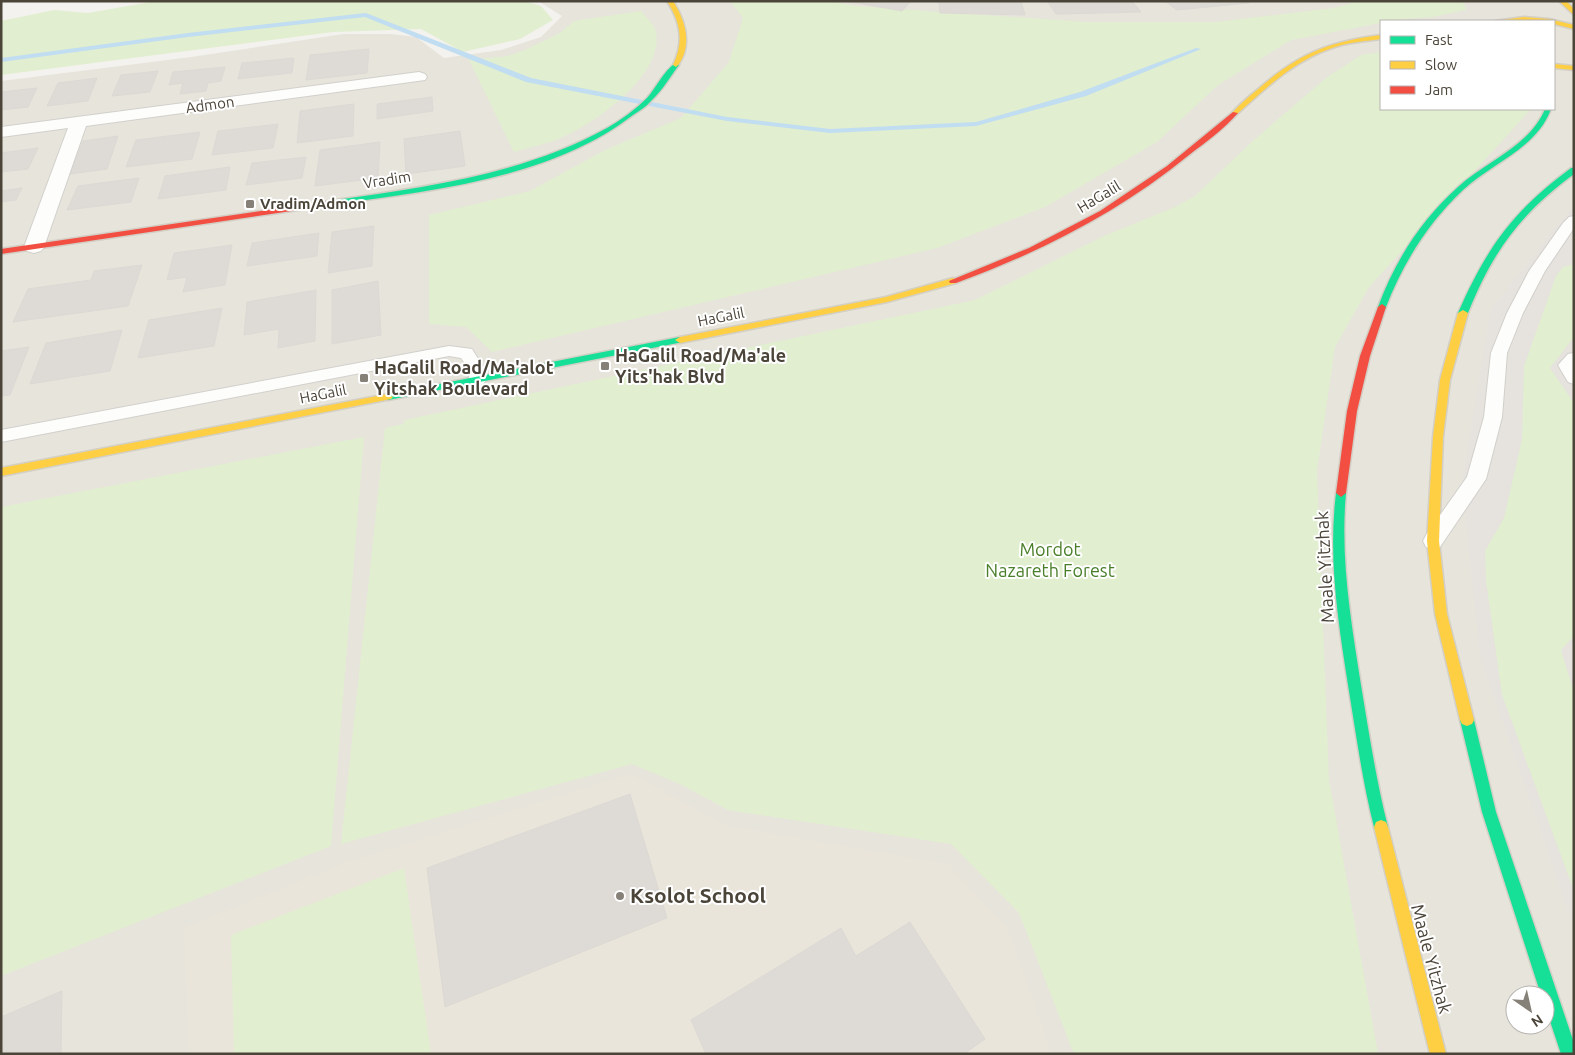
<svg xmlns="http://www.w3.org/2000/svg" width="1575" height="1055" font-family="Ubuntu,sans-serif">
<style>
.residential{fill:#e7e4dc;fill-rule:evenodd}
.industrial{fill:#e6e2de}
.education{fill:#eae5da}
.green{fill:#e1eecf}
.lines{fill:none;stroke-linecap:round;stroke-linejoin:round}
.stream{fill:#c0ddf1;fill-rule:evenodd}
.building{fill:#dedbd6;stroke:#dcd9d4}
.lane-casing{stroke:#d2d0cb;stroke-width:2}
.street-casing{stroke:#d2d0cb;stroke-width:2}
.fast-casing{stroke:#d3cfc5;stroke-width:3}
.slow-casing{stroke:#d3cfc5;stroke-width:3}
.jam-casing{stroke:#d3cfc5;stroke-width:3}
.lane{fill:#fdfdfc;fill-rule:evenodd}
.street{fill:#fdfdfc;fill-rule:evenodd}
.fast{fill:#16e098;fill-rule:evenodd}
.slow{fill:#ffcf43;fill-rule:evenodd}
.jam{fill:#f24e42;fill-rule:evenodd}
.poi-dot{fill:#868178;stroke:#fff;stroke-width:2}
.labels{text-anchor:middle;stroke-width:4;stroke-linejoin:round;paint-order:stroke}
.far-street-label{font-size:15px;fill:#4b4439;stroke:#fff}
.far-poi-label{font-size:15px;font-weight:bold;fill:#4b4439;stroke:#fff;text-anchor:start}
.poi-label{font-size:18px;font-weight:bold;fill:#4b4439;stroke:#fff;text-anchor:start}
.park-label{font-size:18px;fill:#4a7f2a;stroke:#fff}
.street-label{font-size:18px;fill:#4b4439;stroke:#fff}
.near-poi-label{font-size:21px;font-weight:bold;fill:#4b4439;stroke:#fff;text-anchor:start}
</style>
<rect width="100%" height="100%" fill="#f4f2ee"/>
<path class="residential" d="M538 1H1574V1054H1V81L191 57 343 34H391L416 37 444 58 501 50 541 37 562 16ZM1381 21H1554V109H1381ZM1515 995H1545V1025H1515Z"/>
<path class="industrial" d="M1574 205V927L1480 656 1462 483 1491 309Z"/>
<path class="education" d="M630 774 729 826 947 864 1007 927 1052 1054H189L184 928 345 863Z"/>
<path class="green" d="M156 1H525L541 6 553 20 520 39 463 52 421 29 333 32 1 75V21L54 10 88 13Z
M730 1H829L855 6 1087 22H1216L1334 8 1359 1H1463L1466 10 1432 17 1381 21V23L1291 40 1218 85 1157 142 1045 207 937 248 492 352 466 327 429 324V215L530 191 605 150 681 118 729 62 743 18Z
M641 11C645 16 655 25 656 32 664 74 598 121 565 136 549 144 530 147 514 152L469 60 508 56 525 50 560 33 574 21Z
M1381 52V109H1531L1369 287 1335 347 1317 471 1329 780 1378 1054H1074L1019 913 951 844 728 810 682 785 632 764 341 844 385 428 404 424V420L975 300 1104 236 1175 207 1195 196 1255 139 1326 78 1361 55Z
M1574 264V337L1550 368 1574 403V636L1561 650 1574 692V891L1502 695 1486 581 1485 551 1504 518 1522 439 1524 366 1556 276 1563 267Z
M364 437 331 846 1 976V507Z
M404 868 431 1054H234L231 935Z"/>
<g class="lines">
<path class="stream" d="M366 13 531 78 727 117 830 129 976 122 1080 92 1196 48 1201 49 1086 96 976 126 830 133 727 121 526 82 365 17 188 37 1 62V58L188 33Z"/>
</g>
<path class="building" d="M846 1H911L902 11Z
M939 1H1021L1025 15 940 13Z
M1047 1H1132L1141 12 1056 14Z
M1165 1H1247L1249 3 1177 10Z
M369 49 367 73 306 80 310 55Z
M294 58 292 73 238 79 242 63Z
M225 67 221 81 208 83 206 91 180 94 183 83 169 85 173 72Z
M158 71 150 92 112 96 121 75Z
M97 78 88 101 47 106 58 83Z
M37 88 28 107 1 110V92Z
M432 97 433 111 377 119V104Z
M354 104 353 136 297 143 300 111Z
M278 124 273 148 212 155 218 131Z
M460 131 465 166 406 174 404 139Z
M200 132 192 159 126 167 136 140Z
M118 136 107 169 70 174 83 141Z
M380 142 378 178 315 186 320 150Z
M38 148 28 169 1 172V153Z
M306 157 302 178 246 185 252 163Z
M230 167 226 190 158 199 165 176Z
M139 178 131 202 67 210 78 186Z
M22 188 16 200 1 202V191Z
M374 226 372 266 328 273 332 232Z
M319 233 317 256 247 266 252 243Z
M232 245 225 285 183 292 187 277 167 280 174 253Z
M142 265 128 306 13 322 28 289 91 280 94 271Z
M378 281 381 335 332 344V290Z
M316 290 315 341 278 348 279 329 244 335 247 302Z
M222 308 214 346 138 358 149 320Z
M122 330 110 371 30 384 46 343Z
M29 347 10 395 1 396V351Z
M630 794 667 918 445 1007 427 868Z
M910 922 985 1039 964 1054H706L691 1020 841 928 856 956Z
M62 991 61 1054H1V1017Z"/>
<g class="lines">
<defs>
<path id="lane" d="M1574 216V228L1545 271 1523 313 1507 353 1502 417 1486 479 1440 547 1433 549 1426 547 1423 541 1426 535 1467 477 1484 417 1491 353 1507 313 1529 271 1563 223 1569 217Z
M449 346 472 349 482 365 486 380 483 384 477 386 471 384 466 365 461 358 449 356 1 442V430Z
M1574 353V384L1568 382 1558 365 1568 354Z"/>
<path id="street" d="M419 72 425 74 427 77 425 80 86 126 44 247 41 251 34 253 27 251 24 247 68 128 1 137V127Z"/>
<path id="fast" d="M676 63 679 65C670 77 662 91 651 101 646 107 639 111 633 115 550 179 430 191 329 205L325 203 329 201C424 187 522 175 607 128 620 121 637 108 647 98 656 88 664 70 676 63Z
M1545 109H1551C1537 148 1492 163 1463 190 1428 223 1403 263 1386 307L1385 309H1379L1378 307C1395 261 1421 220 1458 187 1486 161 1530 146 1545 109Z
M1571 168H1574V174C1520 214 1493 251 1468 313L1466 315H1460L1458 313C1487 247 1513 211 1571 168Z
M680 337 685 340 683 342 388 400 383 397 388 394Z
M1341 489 1346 493C1340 558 1351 621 1361 685 1369 733 1376 780 1388 827L1386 832 1381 834 1376 832 1374 827C1362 780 1356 733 1348 685 1338 621 1328 558 1336 493Z
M1467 714 1472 716 1474 720 1496 812 1574 1043V1054H1561L1545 1006V995H1541L1482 812 1460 720 1462 716Z"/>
<path id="slow" d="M667 1H673C683 17 690 35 684 54 682 59 680 64 676 67L673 65C684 42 681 23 667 1Z
M1559 1H1566L1574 9V15Z
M1524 17 1549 19 1574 25V29L1554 24V21H1495Z
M1381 35V39C1366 41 1350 42 1335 47 1296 59 1267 87 1237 114L1232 113C1239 105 1248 97 1257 90 1298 54 1327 42 1381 35Z
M1554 64 1574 66V70L1554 68Z
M953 278 957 281 956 283 887 302 680 343 675 340 680 337 886 297Z
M1463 310 1468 313 1450 380 1443 437 1439 541 1447 614 1474 720 1472 724 1467 726 1462 724 1460 720 1435 614 1427 541 1433 437 1440 380 1458 313Z
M388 394 393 397 391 399 1 476V468Z
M1381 820 1386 822 1388 827 1446 1054H1430L1374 827 1376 822Z"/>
<path id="jam" d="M1233 112 1238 113C1224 129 1206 142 1189 155 1119 212 1041 252 956 283H950L949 281 1029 248 1100 211 1167 166Z
M329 201H332V205L1 254V249Z
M1382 304 1386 307 1370 356 1357 411 1346 493 1341 497 1336 493 1347 411 1360 356 1378 307Z"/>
</defs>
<use href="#lane" class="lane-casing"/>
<use href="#street" class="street-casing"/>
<use href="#fast" class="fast-casing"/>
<use href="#slow" class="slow-casing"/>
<use href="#jam" class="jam-casing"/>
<use href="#lane" class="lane"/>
<use href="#street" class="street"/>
<use href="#fast" class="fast"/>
<use href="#slow" class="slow"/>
<use href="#jam" class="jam"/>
</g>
<g class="poi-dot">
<rect x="245" y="199" width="10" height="10" rx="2.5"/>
<rect x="600" y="361" width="10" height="10" rx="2.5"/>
<rect x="359" y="373" width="10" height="10" rx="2.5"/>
<circle cx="620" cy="896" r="5"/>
</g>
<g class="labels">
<g class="far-street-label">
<text transform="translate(210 105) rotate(-8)" y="5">Admon</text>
<text transform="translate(387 180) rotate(-9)" y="5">Vradim</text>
<text transform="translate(1099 197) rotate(-31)" y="5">HaGalil</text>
<text transform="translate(721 317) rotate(-11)" y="5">HaGalil</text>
<text transform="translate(323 394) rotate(-11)" y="5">HaGalil</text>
</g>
<g class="far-poi-label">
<text x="260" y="209">Vradim/Admon</text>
</g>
<g class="poi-label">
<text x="615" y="362">HaGalil Road/Ma'ale<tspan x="615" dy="21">Yits'hak Blvd</tspan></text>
<text x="374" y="374">HaGalil Road/Ma'alot<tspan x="374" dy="21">Yitshak Boulevard</tspan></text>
</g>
<g class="park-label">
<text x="1050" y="556">Mordot<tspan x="1050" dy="21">Nazareth Forest</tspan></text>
</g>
<g class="street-label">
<text transform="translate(1325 567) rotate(-93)" y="6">Maale Yitzhak</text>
<text transform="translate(1431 959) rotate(75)" y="6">Maale Yitzhak</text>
</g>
<g class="near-poi-label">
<text x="630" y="903">Ksolot School</text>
</g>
</g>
<rect width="1575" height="1055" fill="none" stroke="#4b4439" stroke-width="5"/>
<rect x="1380" y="20" width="175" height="90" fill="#ffffff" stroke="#b7b4b0"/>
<rect x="1390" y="36" width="25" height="8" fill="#16e098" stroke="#b7b4b0"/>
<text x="1425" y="45" font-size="15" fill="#4b4439">Fast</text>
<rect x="1390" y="61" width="25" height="8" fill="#ffcf43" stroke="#b7b4b0"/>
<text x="1425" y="70" font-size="15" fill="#4b4439">Slow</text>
<rect x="1390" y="86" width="25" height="8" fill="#f24e42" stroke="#b7b4b0"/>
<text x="1425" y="95" font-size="15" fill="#4b4439">Jam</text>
<g transform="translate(1530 1010) rotate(146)"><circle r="24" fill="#ffffff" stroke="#b7b4b0"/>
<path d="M0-4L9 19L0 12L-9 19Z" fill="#868178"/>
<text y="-8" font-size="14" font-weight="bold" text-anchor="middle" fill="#4b4439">N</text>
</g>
</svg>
